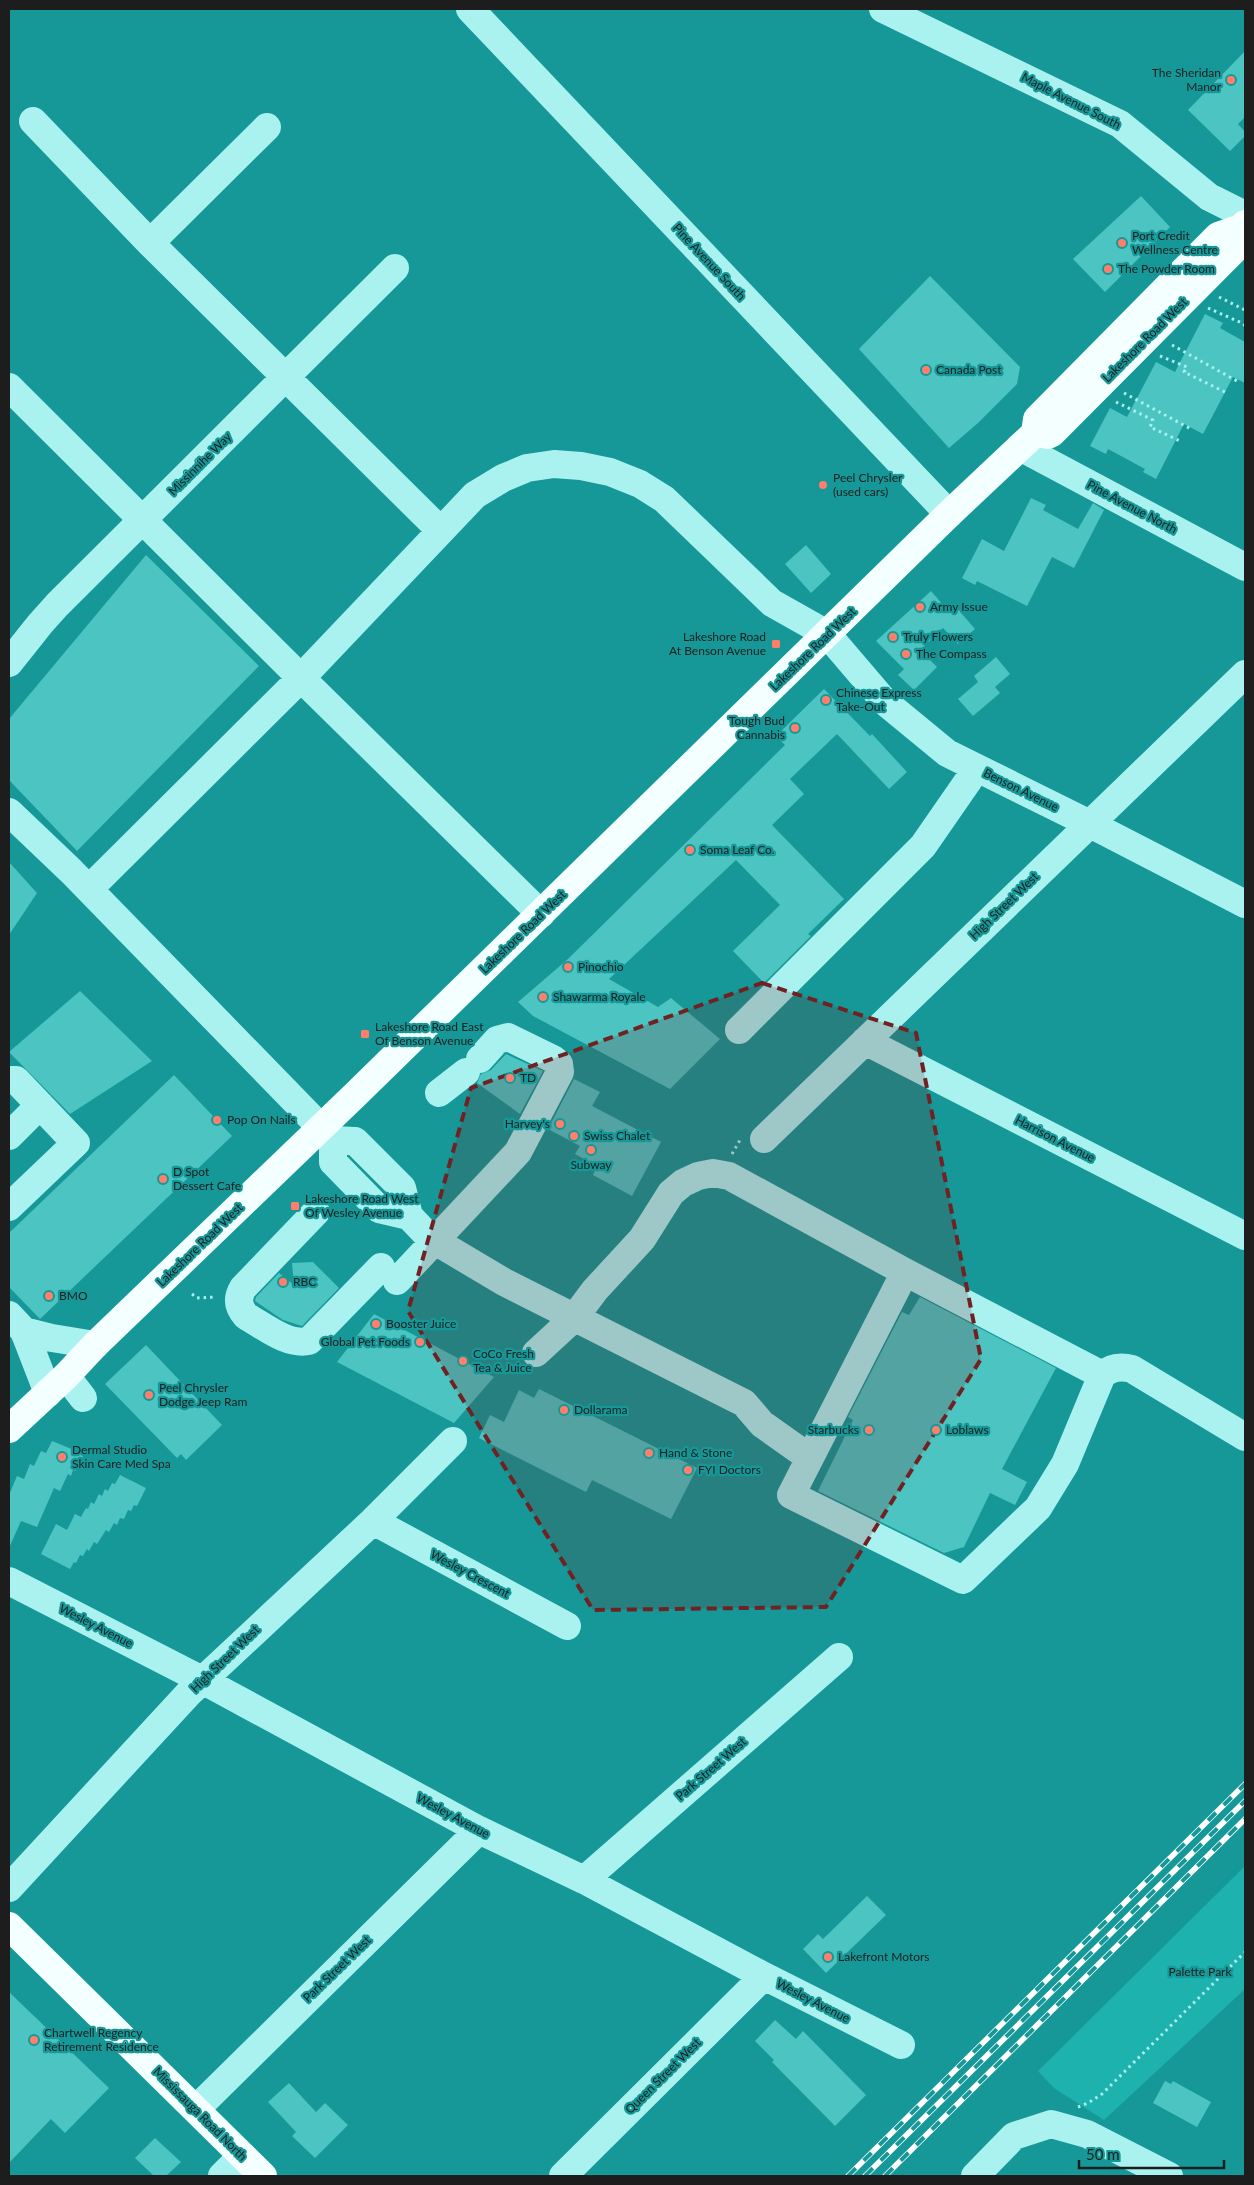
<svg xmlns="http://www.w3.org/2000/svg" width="1254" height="2185" font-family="Lato,sans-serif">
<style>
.green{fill:#1eb2af}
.building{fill:#4bc4c2}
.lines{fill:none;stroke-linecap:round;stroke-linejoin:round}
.path{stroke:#a9f2f0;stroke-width:3;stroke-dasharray:2.5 4;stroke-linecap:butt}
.minor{stroke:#a9f2f0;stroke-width:28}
.major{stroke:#f4ffff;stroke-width:28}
.rail-casing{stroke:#fff;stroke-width:5.5}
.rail{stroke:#169898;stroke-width:4;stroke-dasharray:11;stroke-linecap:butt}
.marked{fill:#702222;fill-opacity:0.2;stroke:#702222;stroke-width:4;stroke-dasharray:10 6;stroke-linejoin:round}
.poi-dot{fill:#ff7f6a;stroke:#169898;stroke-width:2}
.labels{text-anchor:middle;stroke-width:4.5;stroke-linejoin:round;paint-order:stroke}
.poi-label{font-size:12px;fill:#1d1d1d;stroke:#169898;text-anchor:start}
.street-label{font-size:12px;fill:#1d1d1d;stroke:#169898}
.park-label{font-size:12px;fill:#1b1d1d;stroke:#169898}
</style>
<rect width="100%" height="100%" fill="#169898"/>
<path class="green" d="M1245 1866V1989L1104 2120 1054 2088 1038 2071Z"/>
<path class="building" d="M1245 51V117L1238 124 1245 132V136L1230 151 1188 110Z
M1141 196 1170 227 1105 292 1073 259Z
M930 276 1020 367 1017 384 978 423 949 448 859 349Z
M1205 314 1223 323 1220 328 1245 342V383L1233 377 1203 434 1184 424 1156 479 1143 472 1145 469 1108 449 1106 454 1090 446 1110 408 1127 417 1156 362 1175 372Z
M1031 498 1046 505 1043 510 1078 529 1093 503 1104 510 1074 568 1052 557 1027 606 977 581 975 585 962 578 982 539 1004 551Z
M806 545 831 574 811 593 785 564Z
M146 555 259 666 77 851 9 780V719Z
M931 591 950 613 956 607 975 629 958 644 943 628 920 650 937 667 914 690 898 675 904 669 876 641Z
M996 657 1010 674 995 687 1000 693 973 716 958 699 978 682 974 676Z
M824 689 870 736 872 734 907 772 889 789 837 734 790 779 804 794 772 825 844 899 808 934 811 936 764 983 733 951 780 905 736 860 609 979 658 1007 671 998 720 1039 670 1089 533 1016 518 1002 568 959 785 745 776 736Z
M9 862 37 893 9 935Z
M80 991 152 1061 70 1114 9 1052Z
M506 1054 543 1071 520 1114 477 1083 481 1074 491 1070Z
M174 1075 232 1136 40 1319 9 1287V1233Z
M574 1079 600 1092 592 1106 661 1142 632 1196 593 1175 597 1166 575 1154 580 1146 548 1129Z
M313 1262 339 1288 302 1326 283 1320 255 1301 256 1297 279 1273 294 1285 292 1263Z
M920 1297 1056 1368 1002 1469 1027 1482 1015 1505 990 1493 964 1547 944 1553 818 1491 853 1420 848 1417 902 1312 909 1315Z
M374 1314 494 1377 454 1423 337 1362Z
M146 1345 222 1425 186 1460 181 1454 177 1458 105 1384Z
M539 1389 697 1468 671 1519 592 1480 586 1492 479 1438 490 1415 504 1422 519 1390 534 1398Z
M52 1441 84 1454 76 1471 73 1470 71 1476 68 1474 60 1491 54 1488 37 1527 21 1521 9 1548V1495L17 1476 24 1479 30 1464 34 1466 41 1451 46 1453Z
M120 1475 146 1488 137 1506 134 1505 131 1511 128 1510 124 1519 120 1518 117 1525 114 1523 109 1532 106 1530 97 1544 94 1542 89 1551 87 1549 83 1556 80 1555 76 1563 74 1562 70 1569 41 1554 56 1524 67 1530 75 1514 81 1517 86 1508 88 1509 91 1502 94 1504 99 1494 102 1496 105 1489 108 1491 112 1483 115 1484Z
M867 1896 886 1915 826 1973 803 1949 818 1934 823 1939Z
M9 1992 109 2088 65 2133 51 2119 9 2163Z
M775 2020 796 2039 803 2031 866 2095 835 2126 772 2062 774 2060 755 2041Z
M1165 2081 1171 2084 1173 2081 1211 2102 1197 2127 1153 2103Z
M289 2083 316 2112 325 2103 348 2125 315 2158 292 2136 296 2132 268 2102Z
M155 2138 181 2162 166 2176H154L135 2158Z"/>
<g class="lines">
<path class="path" d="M1219 297 1245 310
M1208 308 1244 324 1245 327
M1172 345 1237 381
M1160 356 1187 367 1184 372 1227 393
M1124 393 1191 429
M1116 402 1153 420 1150 427 1180 441
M732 1154 740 1140
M192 1294 197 1298 216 1297
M1078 2107 1088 2103 1102 2094 1245 1952"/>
<path class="minor" d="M470 9 949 514
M883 9 1120 124 1209 197 1245 215
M33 121 150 243 440 530
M150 243 267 127
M9 387 301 678 475 495 503 478 527 468 554 464 581 466 610 472 640 484 664 499 772 603 827 634 885 702 947 753 1090 824 1245 904
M1020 447 1245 567
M9 663 40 624 57 605 395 268
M9 812 71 871 333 1140 355 1141 402 1188 409 1216 430 1238 504 1282 744 1403 762 1424 810 1458
M89 889 301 678 541 914
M739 1030 923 846 977 768
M865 1041 1245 1236
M9 1080H16L76 1143 9 1207
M439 1093 466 1072
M9 1136 40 1105
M764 1139 1245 674
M333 1140V1162L379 1209 409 1216
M316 1212 243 1288C237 1298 238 1307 246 1316 264 1326 288 1346 309 1341L381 1267
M397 1281 518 1152 560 1072 559 1064 553 1059 508 1037 497 1040 480 1059
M9 1315 24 1331 48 1393
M24 1331 52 1338 95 1345
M536 1353 574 1318 595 1290 642 1239 671 1193 683 1183 698 1176 713 1173 729 1176 905 1272 1102 1375 1065 1464 1038 1508 963 1580 791 1495 905 1272
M1102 1375C1111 1367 1121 1366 1132 1369L1245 1437
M66 1376 83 1398
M373 1521 567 1626
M9 1581 202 1680 479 1830 584 1880 764 1976 901 2045
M584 1880 839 1657
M9 1888 189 1693 373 1521 453 1441
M196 2109 479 1830
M222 2176 242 2156
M563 2176 764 1976
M975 2176 1014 2136 1051 2124 1087 2134 1169 2176"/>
<path class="major" d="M1035 433 1048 435 1052 433 1235 249 1241 228
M9 1429 66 1376 95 1345 356 1094 949 514 1035 433 1037 419 1218 236 1241 228 1245 224
M9 1926 263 2176"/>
<defs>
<path id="rail" d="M848 2176 1245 1784
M865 2176 1245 1801
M885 2176 1245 1819"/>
</defs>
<use href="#rail" class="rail-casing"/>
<use href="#rail" class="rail"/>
</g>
<path class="marked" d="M762 983 916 1033 981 1359 826 1607 593 1610 408 1311 471 1088Z"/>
<g class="poi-dot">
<circle cx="1231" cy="80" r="5"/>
<circle cx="1122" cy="243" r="5"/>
<circle cx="1108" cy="269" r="5"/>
<circle cx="926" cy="370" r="5"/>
<circle cx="823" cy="485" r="5"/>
<circle cx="920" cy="607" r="5"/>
<circle cx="893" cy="637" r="5"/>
<rect x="771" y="639" width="10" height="10" rx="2.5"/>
<circle cx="906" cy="654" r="5"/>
<circle cx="826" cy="700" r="5"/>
<circle cx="795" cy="728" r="5"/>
<circle cx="690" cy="850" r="5"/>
<circle cx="568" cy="967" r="5"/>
<circle cx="543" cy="997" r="5"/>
<rect x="360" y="1029" width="10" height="10" rx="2.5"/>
<circle cx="510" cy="1078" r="5"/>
<circle cx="217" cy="1120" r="5"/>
<circle cx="560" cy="1124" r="5"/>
<circle cx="574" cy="1136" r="5"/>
<circle cx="591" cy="1150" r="5"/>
<circle cx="163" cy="1179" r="5"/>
<rect x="290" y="1201" width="10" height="10" rx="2.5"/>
<circle cx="283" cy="1282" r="5"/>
<circle cx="49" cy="1296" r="5"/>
<circle cx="376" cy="1324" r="5"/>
<circle cx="420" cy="1342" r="5"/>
<circle cx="463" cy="1361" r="5"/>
<circle cx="149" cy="1395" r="5"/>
<circle cx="564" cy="1410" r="5"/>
<circle cx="869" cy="1430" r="5"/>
<circle cx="936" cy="1430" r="5"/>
<circle cx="649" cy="1453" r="5"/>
<circle cx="62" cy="1457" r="5"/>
<circle cx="688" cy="1470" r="5"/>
<circle cx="828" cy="1957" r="5"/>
<circle cx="34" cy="2040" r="5"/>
</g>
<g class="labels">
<g class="poi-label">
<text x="1221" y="77" text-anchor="end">The Sheridan<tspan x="1221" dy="14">Manor</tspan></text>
<text x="1132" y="240">Port Credit<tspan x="1132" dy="14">Wellness Centre</tspan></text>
<text x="1118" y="273">The Powder Room</text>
<text x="936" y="374">Canada Post</text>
<text x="833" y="482">Peel Chrysler<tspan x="833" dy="14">(used cars)</tspan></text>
<text x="930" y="611">Army Issue</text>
<text x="766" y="641" text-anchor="end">Lakeshore Road<tspan x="766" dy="14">At Benson Avenue</tspan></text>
<text x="903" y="641">Truly Flowers</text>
<text x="916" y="658">The Compass</text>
<text x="836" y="697">Chinese Express<tspan x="836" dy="14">Take-Out</tspan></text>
<text x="785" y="725" text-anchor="end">Tough Bud<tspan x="785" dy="14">Cannabis</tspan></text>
<text x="700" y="854">Soma Leaf Co.</text>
<text x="578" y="971">Pinochio</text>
<text x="553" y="1001">Shawarma Royale</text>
<text x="375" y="1031">Lakeshore Road East<tspan x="375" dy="14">Of Benson Avenue</tspan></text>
<text x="520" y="1082">TD</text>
<text x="227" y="1124">Pop On Nails</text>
<text x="550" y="1128" text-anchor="end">Harvey's</text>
<text x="584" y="1140">Swiss Chalet</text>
<text x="591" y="1169" text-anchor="middle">Subway</text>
<text x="173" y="1176">D Spot<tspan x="173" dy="14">Dessert Cafe</tspan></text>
<text x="305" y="1203">Lakeshore Road West<tspan x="305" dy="14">Of Wesley Avenue</tspan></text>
<text x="293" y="1286">RBC</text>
<text x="59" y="1300">BMO</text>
<text x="386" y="1328">Booster Juice</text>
<text x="410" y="1346" text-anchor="end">Global Pet Foods</text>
<text x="473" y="1358">CoCo Fresh<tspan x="473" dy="14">Tea &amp; Juice</tspan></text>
<text x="159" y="1392">Peel Chrysler<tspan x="159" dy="14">Dodge Jeep Ram</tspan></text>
<text x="574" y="1414">Dollarama</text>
<text x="859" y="1434" text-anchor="end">Starbucks</text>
<text x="946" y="1434">Loblaws</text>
<text x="72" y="1454">Dermal Studio<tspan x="72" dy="14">Skin Care Med Spa</tspan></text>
<text x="659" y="1457">Hand &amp; Stone</text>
<text x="698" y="1474">FYI Doctors</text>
<text x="838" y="1961">Lakefront Motors</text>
<text x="44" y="2037">Chartwell Regency<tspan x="44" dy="14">Retirement Residence</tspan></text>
</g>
<g class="street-label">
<text transform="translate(1071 101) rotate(27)" y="4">Maple Avenue South</text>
<text transform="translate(709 262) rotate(47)" y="4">Pine Avenue South</text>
<text transform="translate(1145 340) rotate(-45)" y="4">Lakeshore Road West</text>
<text transform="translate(200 464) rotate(-45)" y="4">Missinnihe Way</text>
<text transform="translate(1132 507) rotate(28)" y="4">Pine Avenue North</text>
<text transform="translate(813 649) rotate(-44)" y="4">Lakeshore Road West</text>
<text transform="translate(1021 790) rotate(26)" y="4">Benson Avenue</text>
<text transform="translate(1004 906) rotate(-44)" y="4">High Street West</text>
<text transform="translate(523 932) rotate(-44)" y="4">Lakeshore Road West</text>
<text transform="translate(1055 1139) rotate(27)" y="4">Harrison Avenue</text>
<text transform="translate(200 1245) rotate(-44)" y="4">Lakeshore Road West</text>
<text transform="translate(470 1574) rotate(28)" y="4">Wesley Crescent</text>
<text transform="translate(96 1626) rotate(27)" y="4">Wesley Avenue</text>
<text transform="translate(225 1659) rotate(-44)" y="4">High Street West</text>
<text transform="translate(711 1769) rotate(-41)" y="4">Park Street West</text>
<text transform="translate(453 1816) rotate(28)" y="4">Wesley Avenue</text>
<text transform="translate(337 1969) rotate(-44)" y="4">Park Street West</text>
<text transform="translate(813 2001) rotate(27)" y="4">Wesley Avenue</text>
<text transform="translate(663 2076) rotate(-45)" y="4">Queen Street West</text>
<text transform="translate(200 2114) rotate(45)" y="4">Mississauga Road North</text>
</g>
<g class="park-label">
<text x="1200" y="1976">Palette Park</text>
</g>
</g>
<rect width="1254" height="2185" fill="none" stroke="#1d1d1d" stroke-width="20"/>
<path d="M1079 2160v8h145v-8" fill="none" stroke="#1d1d1d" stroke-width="2.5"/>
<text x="1086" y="2160" font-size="15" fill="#1d1d1d" stroke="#169898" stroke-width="4" paint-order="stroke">50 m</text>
</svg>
